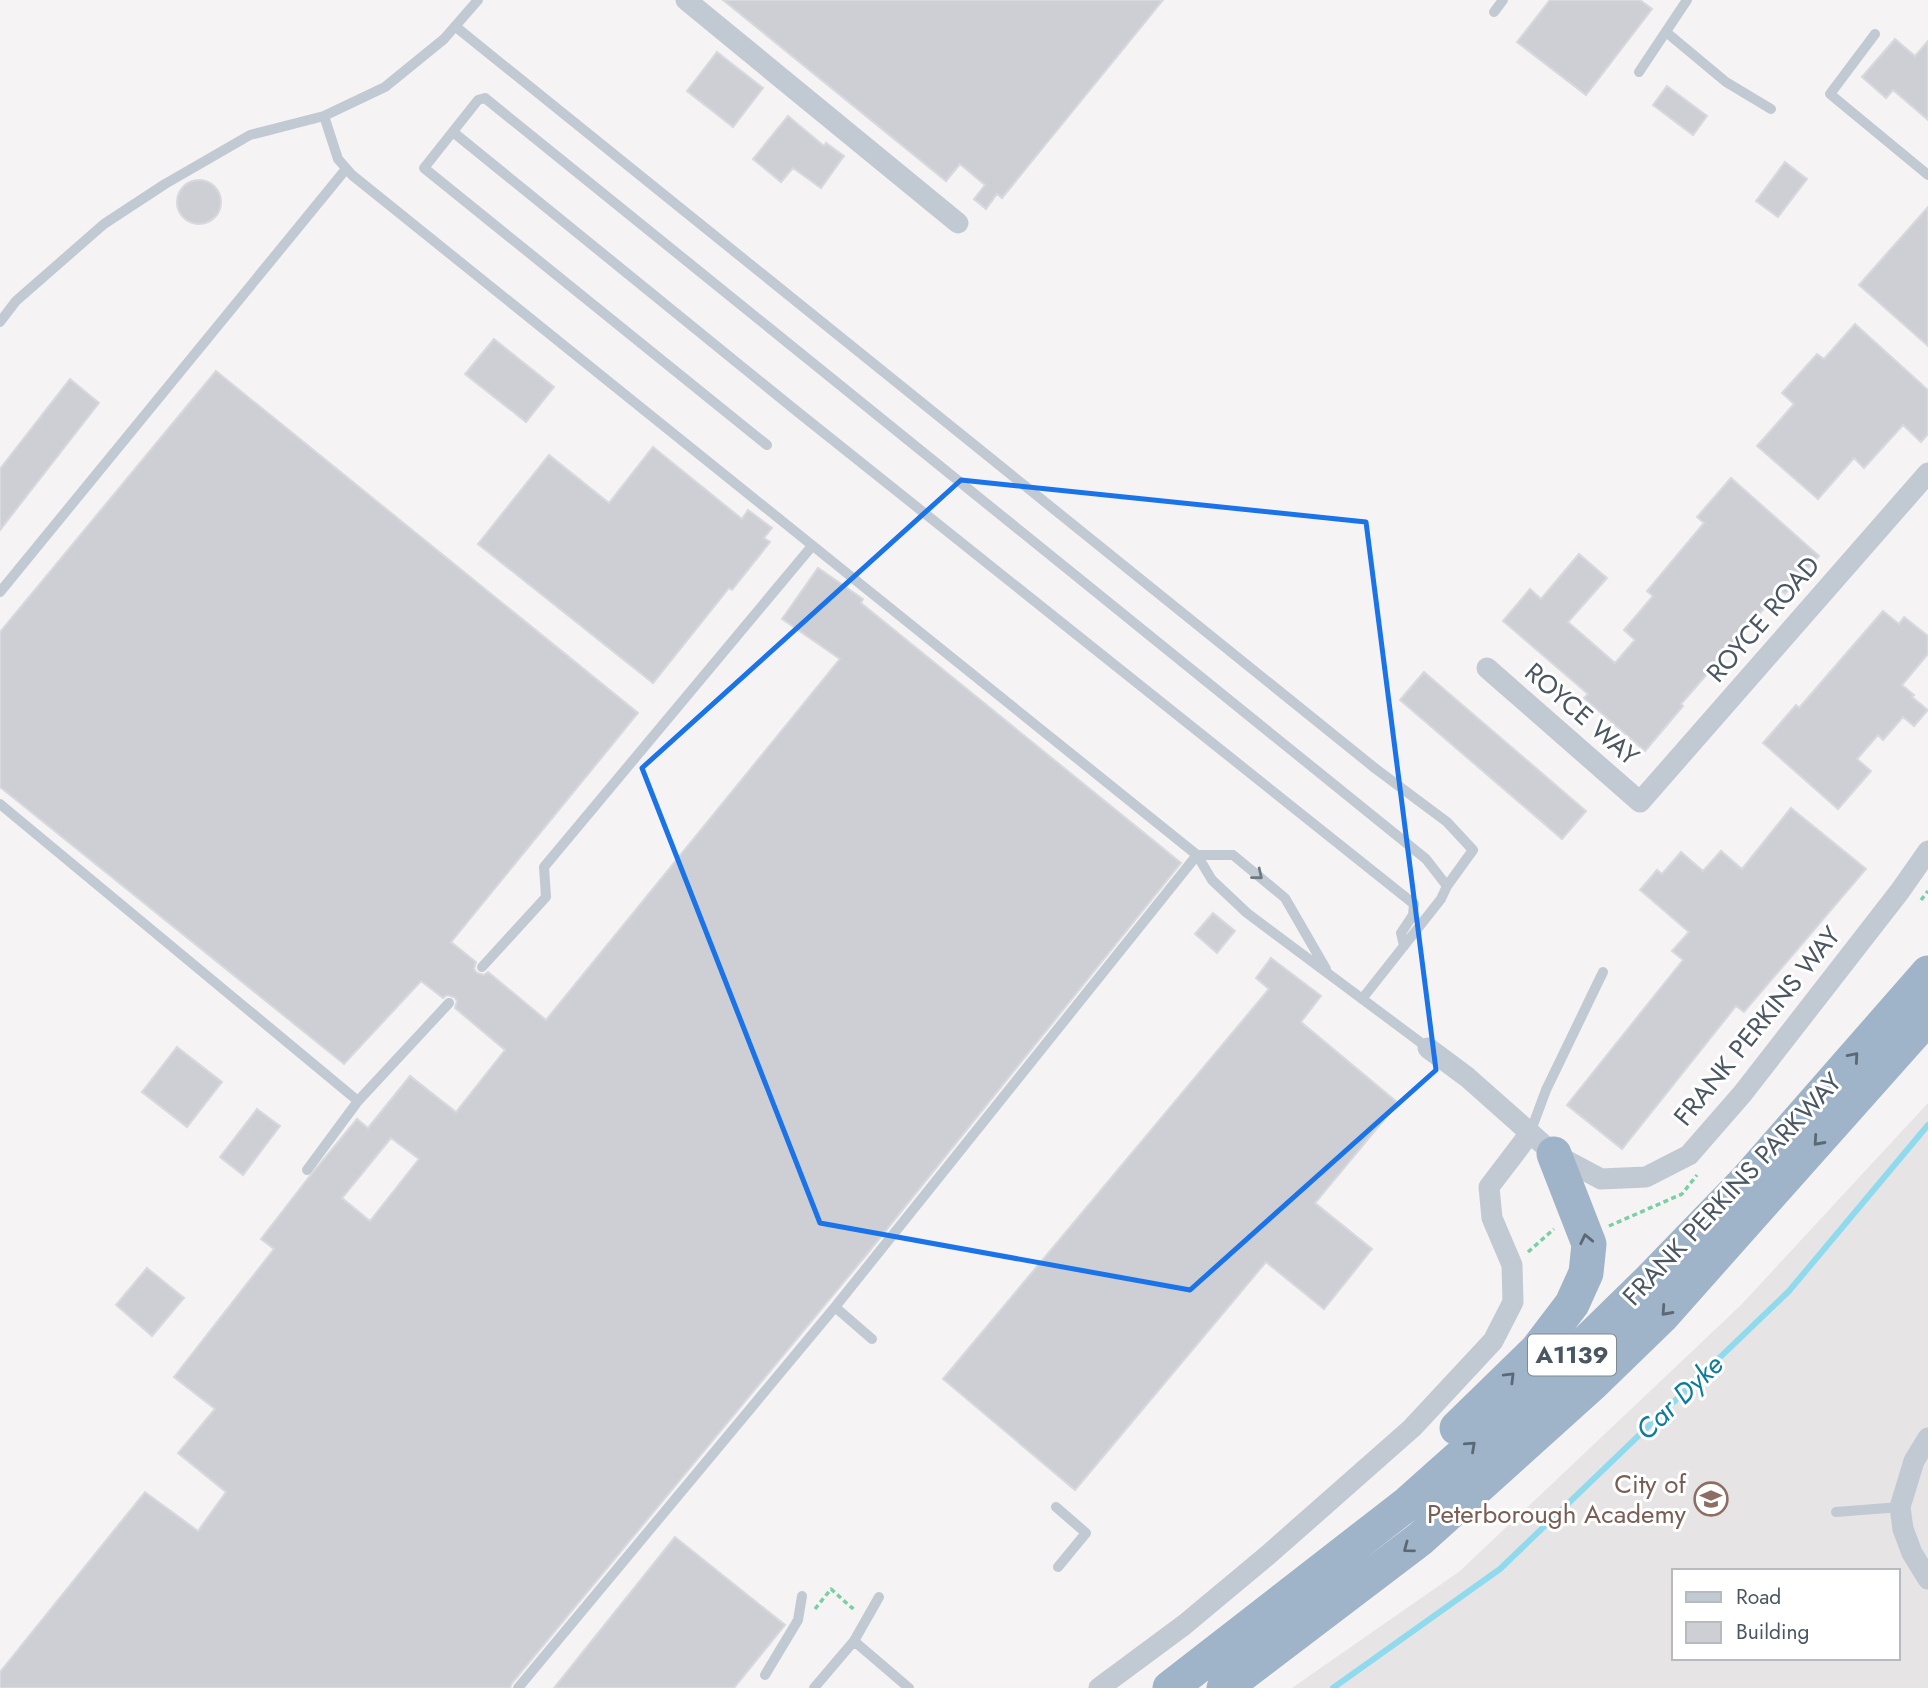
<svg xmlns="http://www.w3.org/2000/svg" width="1928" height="1688" font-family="Jost,sans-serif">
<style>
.education{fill:#e6e4e5;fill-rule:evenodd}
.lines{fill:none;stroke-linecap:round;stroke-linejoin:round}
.stream{stroke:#90daee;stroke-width:6}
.building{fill:#cdcfd5;stroke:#d7d9de;stroke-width:2;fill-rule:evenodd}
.path{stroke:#7ad0a6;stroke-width:3.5;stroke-dasharray:5 3.5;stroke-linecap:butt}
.service{stroke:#c1cad2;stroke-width:10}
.minor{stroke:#c1cad2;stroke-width:21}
.trunk{stroke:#9fb4c9;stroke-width:35}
.oneway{stroke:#6e7983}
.oneway2{stroke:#5b6976}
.marked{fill:none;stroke:#1a73e8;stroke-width:5;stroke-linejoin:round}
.labels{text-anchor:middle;stroke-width:6;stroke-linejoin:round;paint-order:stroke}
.shield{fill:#fff;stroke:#808990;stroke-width:2}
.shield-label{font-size:24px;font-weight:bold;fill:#4a5661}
.street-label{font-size:26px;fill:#4a5661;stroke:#fff}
.education-label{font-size:26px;fill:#785e54;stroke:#fff;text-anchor:end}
.water-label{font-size:28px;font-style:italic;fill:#0c7c9b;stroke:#fff}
</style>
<rect width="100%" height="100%" fill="#f5f3f3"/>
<path class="education" d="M1928 1103V1688H1292L1460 1571 1741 1305ZM1674 1571H1898V1658H1674Z"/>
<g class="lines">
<path class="stream" d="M1333 1688 1500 1569 1789 1291 1928 1125"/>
</g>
<path class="building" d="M723 0H1163L1002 198 997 194 986 209 974 199 985 185 960 164 946 181Z
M1550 0H1640L1652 9 1586 95 1517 42Z
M1895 39 1915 56 1928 41V120L1893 90 1886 98 1862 77Z
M717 52 763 88 733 127 687 91Z
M1667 86 1707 116 1693 135 1653 105Z
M788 116 824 146 826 143 844 156 821 188 793 168 781 182 753 159Z
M1785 162 1807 179 1778 217 1756 201Z
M177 202a22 22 0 1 1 44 0a22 22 0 1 1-44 0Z
M1928 207V346L1859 285Z
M1855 324 1928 390V434L1921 442 1903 425 1864 468 1854 458 1818 499 1757 446 1794 404 1782 393 1817 354 1824 359Z
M494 339 554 387 526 422 465 374Z
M216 371 638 713 451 942 476 962 474 969 477 973 484 975 488 972 546 1020 840 659 782 619 818 568 863 599 861 603 1181 863 867 1254 512 1683 510 1688H0V1672L145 1492 198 1531 226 1492 178 1453 215 1409 174 1377 274 1249 261 1239 309 1177 357 1119 368 1128 410 1076 456 1112 505 1050 455 1008 457 1001 454 997 447 995 443 998 421 981 344 1064 0 787V632ZM391 1138 419 1159 370 1221 342 1198Z
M70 379 99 403 0 530V469Z
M653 447 742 519 748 510 772 528 764 538 770 542 732 590 729 588 653 683 478 544 549 455 609 503Z
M1731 478 1819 556 1785 594 1780 590 1681 704 1683 706 1645 751 1584 698 1588 694 1503 621 1530 589 1541 599 1579 554 1607 578 1568 622 1615 663 1635 640 1624 630 1653 596 1647 591 1704 523 1697 517Z
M1883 611 1899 624 1904 617 1928 636V654L1902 685 1914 695 1912 697 1928 710 1914 726 1903 717 1883 740 1878 735 1857 759 1871 771 1838 809 1763 743 1796 705 1799 708Z
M1424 672 1586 811 1562 839 1400 700Z
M1791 808 1866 869 1744 1012 1736 1006 1622 1149 1567 1105 1683 960 1672 951 1689 932 1640 890 1657 870 1662 874 1681 852 1703 871 1721 851 1742 869Z
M1213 913 1235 931 1217 953 1195 934Z
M1271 958 1321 996 1301 1022 1398 1103 1315 1203 1372 1249 1324 1309 1266 1262 1075 1490 943 1379 1269 989 1256 978Z
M177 1047 222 1082 187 1127 142 1092Z
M257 1109 280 1126 243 1175 220 1157Z
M147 1268 184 1298 152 1336 116 1305Z
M675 1537 785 1625 734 1688H554Z"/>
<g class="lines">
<path class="path" d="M1921 900 1928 891
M1609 1226 1682 1194 1697 1175
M1528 1252 1554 1229
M815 1609 831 1589 852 1608 855 1604"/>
<path class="service" d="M478 0 444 39 385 87 324 116 338 159 352 175 1197 855 1212 880 1247 913 1428 1048
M1494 12 1503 0
M456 27 1376 769 1447 822 1473 850 1447 886
M1666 32 1726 82 1771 109
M1875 34 1830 94 1928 175
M1639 72 1687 0
M453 132 799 413 1414 904 1413 915 1401 933 1404 946
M0 322 16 301 104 224 165 184 250 135 324 116
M767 445 424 168 478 100 485 98 1426 859 1447 886 1441 899 1362 999
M0 592 346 169
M0 804 358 1101
M1197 855H1233L1285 898 1326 969
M482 967 546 897 544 867 812 546
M1530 1133 1546 1090 1603 972
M307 1170 358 1101 449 1003
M835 1307 872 1339
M1056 1507 1086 1533 1058 1567
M1836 1512 1900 1507
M854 1641 879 1597
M765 1675 798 1620 802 1596
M518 1688 835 1307 1197 855
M814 1688 854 1641 909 1688"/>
<path class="minor" d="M686 0 958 223
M1487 668 1640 802 1928 473
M1428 1048 1467 1077 1554 1154 1601 1179 1646 1177 1689 1155 1743 1093 1900 891 1928 851
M1928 1438 1914 1461 1900 1507 1903 1529 1912 1553 1928 1579
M1099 1688 1184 1625 1268 1555 1412 1428 1493 1341 1513 1302 1512 1265 1492 1218 1489 1187 1530 1133"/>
<path class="trunk" d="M1457 1428 1537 1350 1572 1304 1586 1273 1589 1244 1554 1154
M1170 1688 1407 1504 1563 1365 1651 1279 1746 1181 1928 973
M1224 1688 1420 1539 1593 1383 1661 1317 1928 1017"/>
</g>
<defs><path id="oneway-chevron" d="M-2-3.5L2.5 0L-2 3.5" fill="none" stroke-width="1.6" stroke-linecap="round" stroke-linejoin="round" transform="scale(1.75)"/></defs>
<use class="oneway" href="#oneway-chevron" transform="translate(1258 875) rotate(39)"/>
<g class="oneway2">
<use href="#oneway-chevron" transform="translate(1854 1057) rotate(-49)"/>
<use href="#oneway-chevron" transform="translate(1818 1141) rotate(132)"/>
<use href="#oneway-chevron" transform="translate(1586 1239) rotate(-102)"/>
<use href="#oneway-chevron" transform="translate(1666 1311) rotate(132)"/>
<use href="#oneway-chevron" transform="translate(1510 1377) rotate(-45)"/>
<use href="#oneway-chevron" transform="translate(1471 1446) rotate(-42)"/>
<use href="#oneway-chevron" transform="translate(1408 1548) rotate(143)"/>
</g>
<path class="marked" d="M961 480 1366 522 1436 1070 1190 1290 820 1223 642 768Z"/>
<defs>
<symbol id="school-ring" viewBox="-11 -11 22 22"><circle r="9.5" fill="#fff" stroke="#8d6e63" stroke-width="1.5"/><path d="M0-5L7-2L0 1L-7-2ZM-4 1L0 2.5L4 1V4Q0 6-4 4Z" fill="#8d6e63"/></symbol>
</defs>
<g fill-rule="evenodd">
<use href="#school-ring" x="1692" y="1480" width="38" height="38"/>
</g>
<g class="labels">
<rect class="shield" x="1528" y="1334.5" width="88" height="41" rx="5"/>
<g class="shield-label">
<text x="1572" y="1363">A1139</text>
</g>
<g class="street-label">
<text transform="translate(1763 619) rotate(-49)" y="9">ROYCE ROAD</text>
<text transform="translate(1582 714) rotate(41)" y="9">ROYCE WAY</text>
<text transform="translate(1757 1026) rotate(-51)" y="9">FRANK PERKINS WAY</text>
<text transform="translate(1732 1189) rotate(-47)" y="9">FRANK PERKINS PARKWAY</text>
</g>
<g class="education-label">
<text x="1686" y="1493">City of<tspan x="1686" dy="30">Peterborough Academy</tspan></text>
</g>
<g class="water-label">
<text transform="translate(1679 1397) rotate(-44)" y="10">Car Dyke</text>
</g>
</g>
<rect x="1672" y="1569" width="228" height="91" fill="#ffffff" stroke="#b7bbc0" stroke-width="2"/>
<rect x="1686" y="1592" width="35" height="10" fill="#c1cad2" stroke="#b7bbc0" stroke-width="2"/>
<text x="1736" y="1604" font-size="21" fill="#4a5661">Road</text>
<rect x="1686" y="1622" width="35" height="21" fill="#cdcfd5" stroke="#b7bbc0" stroke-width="2"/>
<text x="1736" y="1639" font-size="21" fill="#4a5661">Building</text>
</svg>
